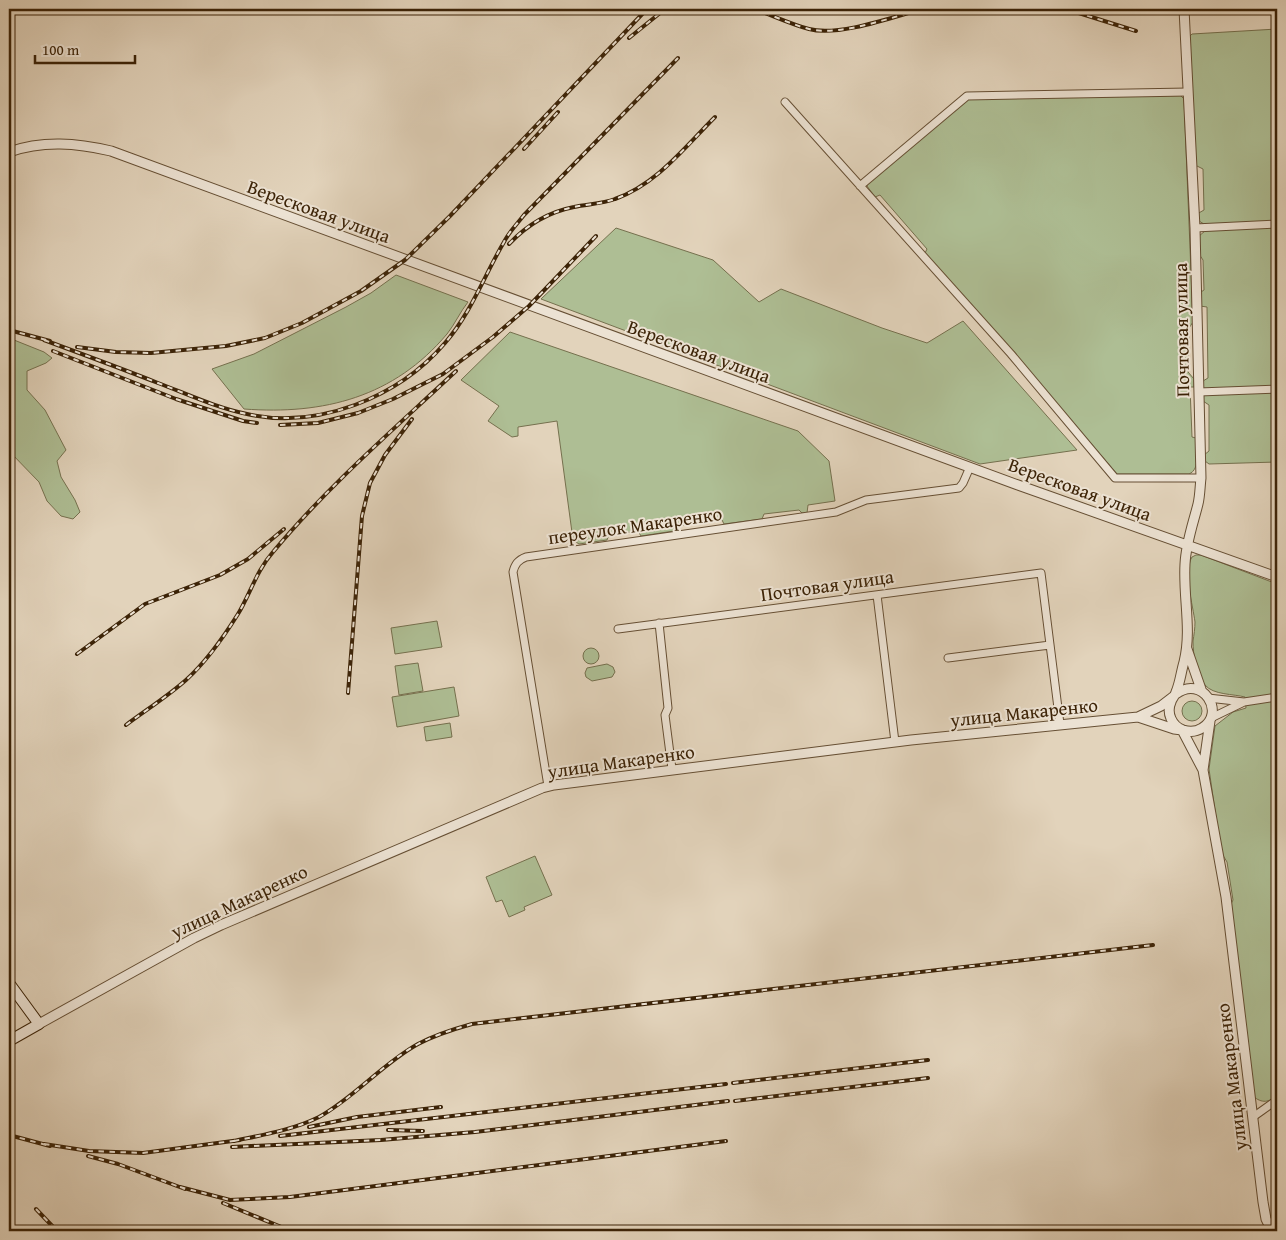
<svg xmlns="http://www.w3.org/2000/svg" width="1286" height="1240" font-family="'Gentium Book Plus',serif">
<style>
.green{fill:#aebe94;stroke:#75704e}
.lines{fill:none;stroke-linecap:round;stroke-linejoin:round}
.minor-casing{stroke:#664f34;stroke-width:9}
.tertiary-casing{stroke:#664f34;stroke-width:11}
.secondary-casing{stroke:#3c2307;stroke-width:12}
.minor{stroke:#ece2d3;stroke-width:7}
.tertiary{stroke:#ece2d3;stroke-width:9}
.secondary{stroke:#ece2d3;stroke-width:10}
.rail-casing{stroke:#3c2307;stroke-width:4}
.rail{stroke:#ece2d3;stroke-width:2;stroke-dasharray:5.5;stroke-linecap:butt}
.labels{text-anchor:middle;stroke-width:4;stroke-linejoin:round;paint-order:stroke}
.street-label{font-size:19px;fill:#3c2307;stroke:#ece2d3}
</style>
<rect width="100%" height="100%" fill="#e2d3bb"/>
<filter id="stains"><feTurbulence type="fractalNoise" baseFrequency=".004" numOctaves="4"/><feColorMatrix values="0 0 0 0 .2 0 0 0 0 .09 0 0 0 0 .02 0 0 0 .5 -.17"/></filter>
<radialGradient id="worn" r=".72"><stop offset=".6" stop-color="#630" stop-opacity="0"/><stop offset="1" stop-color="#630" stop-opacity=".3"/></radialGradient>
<path class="green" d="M1277 29V462L1209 464 1205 461 1204 455 1209 451V405L1203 401V381L1208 378 1207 307 1200 306 1201 292 1204 290 1203 260 1199 254V236L1205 231 1204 224 1199 221 1197 214 1204 210 1203 169 1195 165 1189 37 1192 34Z
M1180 95 1184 99 1193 322 1189 328 1188 372 1194 379V387H1190L1192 437 1196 438C1196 449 1201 469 1189 474H1117L1013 352 925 253 927 249 880 195 875 197 867 186 868 183 968 99Z
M616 228 713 260 759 302 781 289 882 328 927 343 963 321 1077 450 980 464 541 299Z
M396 275 468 302C460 312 455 324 447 334 394 397 324 415 244 409L212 369 254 354 346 307 371 293Z
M510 332 798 431 829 461 835 501 808 505 807 513H802L799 510 764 514 762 519 724 524 722 520 676 526 674 531 641 536 638 531 609 535 607 540 579 544 573 540 557 421 518 427V436L512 437 488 421 499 406 461 380Z
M9 338 44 352 52 358 46 363 27 371V390L45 410 66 450 57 461 61 477 75 500 80 512 73 519 61 516 47 501 39 482 9 451Z
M1196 555H1201L1277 584V1096C1269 1102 1262 1104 1253 1096L1230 906 1233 900 1227 862 1221 852 1209 769 1215 726 1233 712 1246 708 1245 697C1234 694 1213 695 1205 685 1196 675 1193 654 1193 641 1194 635 1195 628 1195 622 1193 606 1183 571 1192 557Z
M437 621 442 647 395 654 391 628Z
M583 656a8 8 0 1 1 16 0a8 8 0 1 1-16 0Z
M418 663 423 691 399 695 395 666Z
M607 664 613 667 615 672 612 677 592 681 586 677 585 673 587 668Z
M454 687 459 716 397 727 392 697Z
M1182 711a10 10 0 1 1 20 0a10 10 0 1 1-20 0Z
M450 723 452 737 426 741 424 727Z
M535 856 552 895 524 907 525 910 509 917 502 900 496 902 486 877Z"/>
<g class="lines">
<defs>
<path id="minor" d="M785 102 1011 354 1115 478H1201
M860 186 967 96 1188 92
M1195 228 1277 224
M1199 392 1277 389
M877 595 895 742
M659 623 668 708 665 715 672 769
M618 629 1041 573 1060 724
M948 658 1050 645
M1208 698 1244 702
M1211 718 1244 702 1277 697
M548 786 513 572C515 564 518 560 526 557L836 512 866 500 959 488 963 483 970 467
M1253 1117 1277 1100"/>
<path id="tertiary" d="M9 152C43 140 77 143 111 151L1018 485 1277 577
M1187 649 1202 692
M1176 694C1202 674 1227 713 1202 728 1196 732 1189 732 1183 730 1172 726 1166 713 1171 702 1172 698 1175 696 1176 692 1180 683 1181 672 1184 662 1192 630 1183 597 1185 564 1186 543 1193 524 1198 504 1200 496 1200 486 1201 478L1195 228 1184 9
M1138 717 1174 729 1182 730 1203 770 1226 897 1263 1202 1266 1219 1272 1231
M1203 770 1210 721
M39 1024 194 938 221 925 542 788 554 785 911 740 1138 717 1161 706 1174 696"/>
<path id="secondary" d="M9 983 39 1024 9 1041"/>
</defs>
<use href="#minor" class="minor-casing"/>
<use href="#tertiary" class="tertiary-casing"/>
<use href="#secondary" class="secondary-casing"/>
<use href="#minor" class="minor"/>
<use href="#tertiary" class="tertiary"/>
<use href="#secondary" class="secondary"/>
<defs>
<path id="rail" d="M754 9C772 15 790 24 809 29 838 37 893 17 922 9
M1066 9 1136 31
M629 38 665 9
M524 149 558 112
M509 244C527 225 548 212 574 207 587 204 602 204 615 199 657 184 685 147 715 117
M9 330 50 341
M44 340C82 354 120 368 158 383 187 394 217 408 247 414 318 430 399 397 445 343 471 313 484 276 504 242 509 232 517 224 524 215L678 58
M77 347 116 352 151 353 226 346 265 338 302 323 361 291 405 260 450 216 647 9
M53 351 176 399 243 421 257 423
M280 425 318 423 358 413 393 399 443 374 493 337 529 306 596 236
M77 654 145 604 220 575 248 559 284 529
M348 693 362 516 370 483 385 455 412 419
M126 725C146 710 168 696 186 680 207 661 223 638 238 614 250 594 257 570 273 552 328 486 393 430 456 371
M733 1083 928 1060
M735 1101 928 1078
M309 1127 357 1117 441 1107
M388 1130 423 1131
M9 1135 50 1146
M280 1136 726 1084
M234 1141C262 1135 293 1130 319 1117 355 1097 382 1064 418 1044 435 1035 454 1029 472 1024L1153 945
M44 1144 89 1151 143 1153 240 1140
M232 1147 381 1140 475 1132 728 1101
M88 1156 118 1164 185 1189
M180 1187 230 1200 290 1197 726 1141
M223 1203 291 1231
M36 1209 57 1231"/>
</defs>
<use href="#rail" class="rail-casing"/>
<use href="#rail" class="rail"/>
</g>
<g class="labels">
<g class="street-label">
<text transform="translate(319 211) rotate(20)" y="7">Вересковая улица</text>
<text transform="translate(1181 330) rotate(-91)" y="7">Почтовая улица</text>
<text transform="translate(699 351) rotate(20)" y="7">Вересковая улица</text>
<text transform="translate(1080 489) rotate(20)" y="7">Вересковая улица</text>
<text transform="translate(635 525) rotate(-8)" y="7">переулок Макаренко</text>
<text transform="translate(827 585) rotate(-8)" y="7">Почтовая улица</text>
<text transform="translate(1024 712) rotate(-6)" y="7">улица Макаренко</text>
<text transform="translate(621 761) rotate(-8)" y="7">улица Макаренко</text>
<text transform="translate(239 901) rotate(-25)" y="7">улица Макаренко</text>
<text transform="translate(1231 1077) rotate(-97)" y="7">улица Макаренко</text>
</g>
</g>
<rect width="1286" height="1240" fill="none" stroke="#e2d3bb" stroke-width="30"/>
<rect x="10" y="10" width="1266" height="1220" fill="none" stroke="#3c2307" stroke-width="2.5"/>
<rect x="15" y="15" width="1256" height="1210" fill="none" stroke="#3c2307"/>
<path d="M35 55v8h100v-8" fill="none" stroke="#3c2307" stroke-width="2.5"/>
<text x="42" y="55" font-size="15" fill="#3c2307" stroke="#ece2d3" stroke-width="4" paint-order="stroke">100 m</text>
<rect width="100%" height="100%" filter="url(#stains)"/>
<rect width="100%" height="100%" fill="url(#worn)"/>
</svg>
